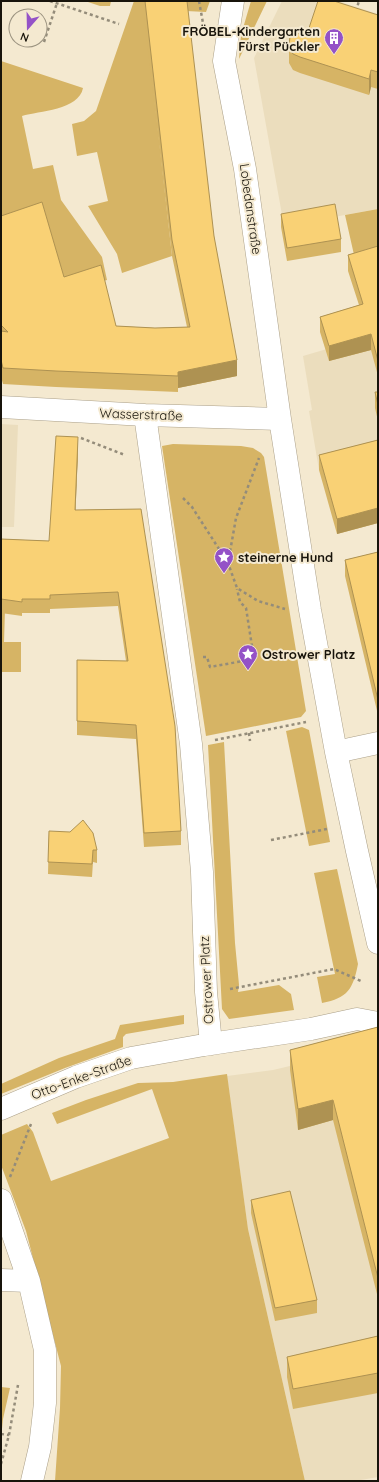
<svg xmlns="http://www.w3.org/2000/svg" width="379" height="1482" font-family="Quicksand,sans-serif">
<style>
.built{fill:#ebddbd}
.green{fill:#d6b465}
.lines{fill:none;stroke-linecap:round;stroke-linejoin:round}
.street-casing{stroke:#aba089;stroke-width:23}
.path{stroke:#948c7a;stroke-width:2.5;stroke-dasharray:3 3;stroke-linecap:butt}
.street{stroke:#fff;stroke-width:22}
.wall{fill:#d6b465}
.shaded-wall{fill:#ae9252}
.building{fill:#f9d175;stroke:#ae9252}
.labels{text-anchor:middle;stroke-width:4;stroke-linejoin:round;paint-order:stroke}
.poi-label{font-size:13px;font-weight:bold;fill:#18140b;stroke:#f4e9d0;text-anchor:start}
.street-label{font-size:13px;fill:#18140b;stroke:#f4e9d0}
</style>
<rect width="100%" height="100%" fill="#f4e9d0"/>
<path class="built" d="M282 1H338L378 14V209L284 226 254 58Z
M378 334V455L319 470 309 411 312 410 303 356Z
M1 424 18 425 14 527H1Z
M378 1045V1477L355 1481H305L248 1229 227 1076 273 1070Z"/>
<path class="green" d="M134 1H210L206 12 186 11 145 16 172 256 122 273 117 254 88 206 108 201 97 152 77 156 72 124 84 121 96 111Z
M251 1H267L239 59 241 35Z
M1 61 83 88C79 110 39 111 22 116L33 169 53 165 61 200 102 257 107 280 64 293 1 231Z
M378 209V261L357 268 345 215Z
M173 444 241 446 253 448 261 453 264 457 306 711 301 717 206 736 162 446Z
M1 610H5L4 642H21V672H1Z
M302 727 309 730 330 842 309 846 286 731Z
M224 742 235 943 239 985 238 992 279 985 291 994 294 1010 229 1019 222 1009 208 745Z
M337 869 358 964C353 989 348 998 322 1003L317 977 335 974 314 873Z
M184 1015V1024L126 1034 123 1037V1047L65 1068 1 1094V1084L59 1058 115 1039 120 1025Z
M227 1074 248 1229 305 1481H55L60 1408 61 1366 26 1231 1 1165V1135L27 1124 33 1132 51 1181 169 1138 152 1089 57 1124 52 1113 86 1100 138 1083 173 1082Z
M1 1387 10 1388 3 1419 1 1439Z"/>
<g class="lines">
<defs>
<path id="street" d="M233 1 224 61 245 169 280 419 310 610 336 752 357 851 378 943
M1 407 145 415 280 419
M145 415 191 744 202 872 206 992 211 1044
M336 752 378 743
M1 1109 76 1077 131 1058 204 1045 311 1029 357 1019 378 1023
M1 1200 29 1281 45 1350V1403L40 1447 32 1481
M1 1280 29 1281"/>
</defs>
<use href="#street" class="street-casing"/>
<path class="path" d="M50 1 119 24
M199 1 203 23
M356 11 359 1
M44 42 57 3
M81 438 125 455
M183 498 192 507 228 563 237 588 258 601 285 609
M228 563 236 518 259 458
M203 657H207L210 667 254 659 246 608 240 602 237 589
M249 733 250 741
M215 740 306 722
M271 840 327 829
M230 989 334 969 363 982
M10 1177 31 1124
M1 1434 9 1435
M1 1464 9 1435 18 1385"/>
<use href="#street" class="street"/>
</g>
<path class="wall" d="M85 1H111L110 6H100Z
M144 1 214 236 237 376 178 388V392L56 387 3 384 1 377V216L116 326 155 328 187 327 172 256 144 16Z
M378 15V89L371 87 369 95 300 73 293 70 289 63V47Z
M281 214 341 239V252L287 261 281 227Z
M378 246V376L371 350 329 361 320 332V317L359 305 348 271V255Z
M375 392H378V421L375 408Z
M378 440V523L337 534 319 470V455Z
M78 451 75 510 141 509 181 831V845L144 847 136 739 77 735V660L126 661 118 606 50 609V613H22V616L1 613V539L49 541Z
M378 552V715L345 576V560Z
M49 831 97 850V863L93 862 92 877 48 874Z
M378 1027V1298L333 1120 298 1130 290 1070V1050Z
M251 1200 317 1300V1313L275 1321 251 1213Z
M378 1336V1393L293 1409 287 1377V1357Z"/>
<path class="shaded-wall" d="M371 70V87L369 95V79Z
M371 334V350L329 361V346Z
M237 360V376L178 388V392V372Z
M78 437V451L75 524V510Z
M378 508V523L337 534V519Z
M333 1100V1120L298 1130V1109Z"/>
<path class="building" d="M145 1H187L214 236 237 360 178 372V376L56 371 3 368 1 360V331L8 332 1 325V216L42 202 64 277 101 265 116 326 155 328 190 327 172 240Z
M318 1H334L378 15V72L371 70 369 79 300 57 293 54 289 47 290 36 308 31Z
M335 204 341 239 287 248 281 214Z
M378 246V361L371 334 329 346 320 317 363 304 348 255Z
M375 392H378V405Z
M56 436 78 437 75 510 141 509 175 726 181 831 144 833 136 725 77 721V660L128 661 118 592 50 595V599H22V602L1 599V539L49 541Z
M378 440V508L337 519 319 455Z
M378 552V700L345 560Z
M83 820 93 833 97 850H93L92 864 48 862 49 831 70 832Z
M378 1027V1278L333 1100 298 1109 290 1050Z
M290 1191 317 1300 275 1308 251 1200Z
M378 1336V1373L293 1389 287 1357Z"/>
<defs>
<symbol id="building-pin" viewBox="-11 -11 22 30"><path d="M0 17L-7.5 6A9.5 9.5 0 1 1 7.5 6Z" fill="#9452c7" stroke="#f4e9d0"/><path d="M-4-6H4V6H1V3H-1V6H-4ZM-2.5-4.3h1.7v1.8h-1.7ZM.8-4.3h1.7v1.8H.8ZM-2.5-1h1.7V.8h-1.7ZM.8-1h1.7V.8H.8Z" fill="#fff"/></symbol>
<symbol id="sight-pin" viewBox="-11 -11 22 30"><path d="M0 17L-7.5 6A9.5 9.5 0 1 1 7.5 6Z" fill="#9452c7" stroke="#f4e9d0"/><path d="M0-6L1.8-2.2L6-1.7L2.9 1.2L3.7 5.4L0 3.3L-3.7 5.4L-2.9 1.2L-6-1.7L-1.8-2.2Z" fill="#fff"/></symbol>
</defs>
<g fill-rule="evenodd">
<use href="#building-pin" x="323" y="27" width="22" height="30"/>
<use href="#sight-pin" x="213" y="546" width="22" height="30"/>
<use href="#sight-pin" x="237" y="643" width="22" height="30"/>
</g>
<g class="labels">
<g class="poi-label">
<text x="320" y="36" text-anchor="end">FRÖBEL-Kindergarten<tspan x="320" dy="15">Fürst Pückler</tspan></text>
<text x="238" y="562">steinerne Hund</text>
<text x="262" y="659">Ostrower Platz</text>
</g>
<g class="street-label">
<text transform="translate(251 209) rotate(82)" y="5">Lobedanstraße</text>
<text transform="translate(141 414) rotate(2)" y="5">Wasserstraße</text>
<text transform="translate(206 980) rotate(-93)" y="5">Ostrower Platz</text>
<text transform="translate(81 1077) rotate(-20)" y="5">Otto-Enke-Straße</text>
</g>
</g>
<rect width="379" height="1482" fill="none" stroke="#18140b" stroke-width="4"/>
<g transform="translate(28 28) rotate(200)"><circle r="19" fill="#f4e9d0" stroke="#9c9481"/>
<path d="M0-3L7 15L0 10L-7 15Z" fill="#9452c7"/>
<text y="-6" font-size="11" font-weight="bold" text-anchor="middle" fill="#18140b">N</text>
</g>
</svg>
